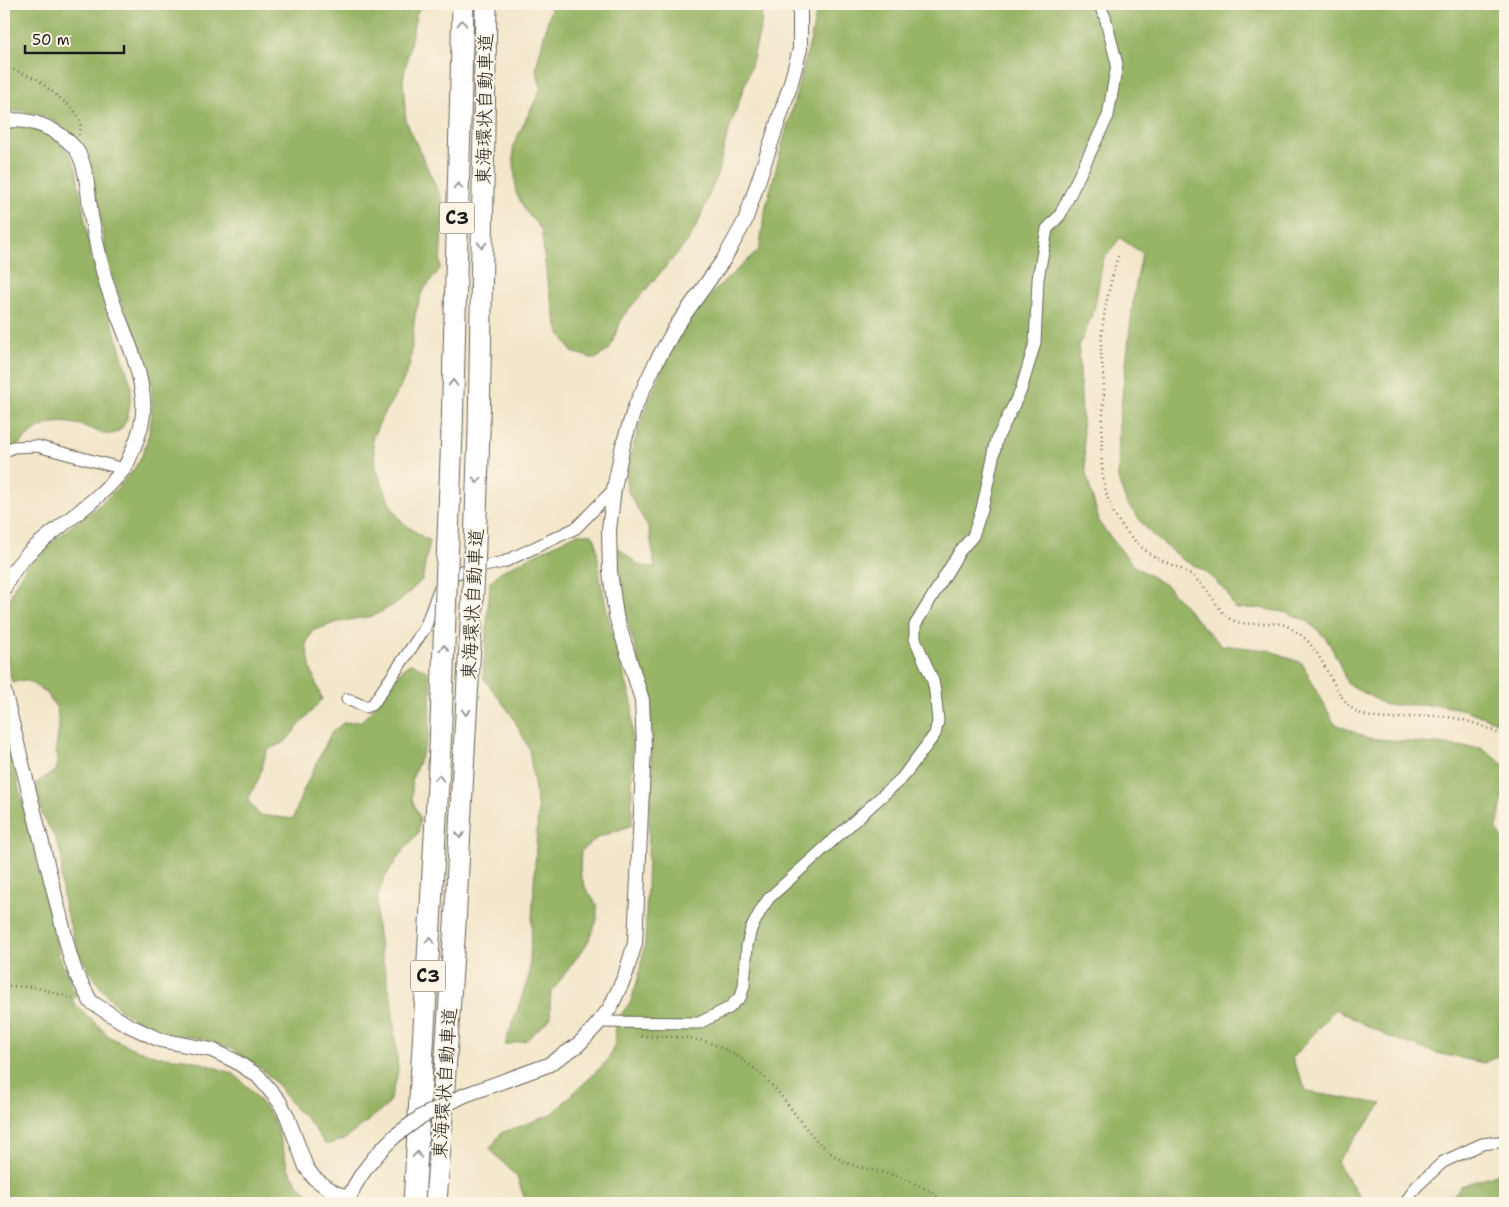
<svg xmlns="http://www.w3.org/2000/svg" width="1509" height="1207" font-family="'Shantell Sans','Klee One',sans-serif">
<style>
.forest{fill:#98b466;stroke:#5a6841}
.lines{fill:none;stroke-linecap:round;stroke-linejoin:round}
.minor-casing{stroke:#676359;stroke-width:13}
.tertiary-casing{stroke:#676359;stroke-width:16}
.motorway-casing{stroke:#676359;stroke-width:23}
.path{stroke:#676359;stroke-width:2.5;stroke-dasharray:1 4;stroke-linecap:butt}
.minor{stroke:#fff;stroke-width:11}
.tertiary{stroke:#fff;stroke-width:14}
.motorway{stroke:#fff;stroke-width:21}
.tertiary-bridge-casing{stroke:#676359;stroke-width:16;stroke-linecap:butt}
.motorway-bridge-casing{stroke:#676359;stroke-width:23;stroke-linecap:butt}
.tertiary-bridge{stroke:#fff;stroke-width:14}
.motorway-bridge{stroke:#fff;stroke-width:21}
.oneway{stroke:#999}
.labels{text-anchor:middle;stroke-width:4;stroke-linejoin:round;paint-order:stroke}
.shield{fill:#fcf5e5;stroke:#5f5d58;stroke-width:1}
.shield-label{font-size:18px;font-weight:bold;fill:#1c1c1c}
.street-label{font-size:19px;fill:#1c1c1c;stroke:#fcf5e5}
</style>
<rect width="100%" height="100%" fill="#fcf5e5"/>
<filter id="ink" filterUnits="userSpaceOnUse"><feTurbulence type="fractalNoise" baseFrequency=".02" numOctaves="2"/><feDisplacementMap in="SourceGraphic" scale="10" xChannelSelector="R" yChannelSelector="G"/><feConvolveMatrix kernelMatrix="1 2 1 2 8 2 1 2 1" color-interpolation-filters="sRGB"/></filter>
<filter id="wash" filterUnits="userSpaceOnUse"><feTurbulence type="fractalNoise" baseFrequency=".0096" numOctaves="4" result="noise"/><feDisplacementMap in="SourceGraphic" scale="20" xChannelSelector="R" yChannelSelector="G"/><feGaussianBlur stdDeviation="1.12" result="paint"/><feColorMatrix in="noise" values="0 0 0 0 0 0 0 0 0 0 0 0 0 0 0 0 0 1.4 0 .05"/><feComposite in="paint" operator="in"/></filter>
<g filter="url(#wash)">
<rect width="100%" height="100%" fill="#f3e6ca"/>
<path class="forest" d="M4 4H421L416 15 403 80 406 121 443 202 440 269 422 292 415 315 410 364 401 386 383 415 372 439 377 471 391 506 402 522 424 538 430 540 422 580 399 602 373 616 338 622 312 631 306 644 311 670 322 699 285 742 267 750 259 778 248 800 259 815 293 819 303 791 331 733 343 723 361 721 375 707 402 670 408 665 413 664 427 671 431 686 429 736 412 779V799L420 819 418 833 399 856 384 879 378 896 376 920 381 952 392 1003 398 1070 396 1081 388 1105 345 1139 330 1144H325L307 1119 295 1109 280 1088 262 1069 232 1049 204 1039 168 1034 148 1027 121 1011 101 988 80 956 65 909 61 881 62 858 56 839 42 815 36 783 57 770 56 748 59 727 57 709 46 692 25 680 12 682C1 641 0 601 27 566 37 554 52 543 63 533 80 519 98 508 113 492 125 480 138 467 144 450 151 431 153 410 152 390 148 353 123 312 112 276 99 236 99 165 73 135 64 124 33 110 19 111 14 111 9 113 4 114Z
M552 4H762L761 26 750 70 727 136 718 172 698 223 688 241 623 316 609 350 595 359 572 352 558 330 547 280 541 229 526 212 516 193 513 146 541 88 536 68Z
M818 4H1505V725L1465 710 1440 705H1385L1347 683 1337 658 1326 638 1307 621 1288 613 1260 608 1235 609 1226 591 1203 570 1183 560 1150 533 1126 502 1118 479 1119 423 1134 294 1142 253 1120 238 1103 260 1094 311 1079 346 1082 420 1086 473 1100 524 1134 566 1167 586 1196 619 1221 645 1268 650 1302 663 1334 723 1367 738 1481 748 1505 765V783L1497 829 1505 843V1052L1484 1063 1436 1053 1387 1036 1335 1009 1292 1059 1307 1092 1382 1104 1337 1162 1364 1203H526L517 1177 490 1149 501 1133 551 1115 608 1060 615 1043 616 1026 620 1016 631 1001 638 979 645 943 652 744 649 697 626 616 617 547 640 566 655 567 649 529 627 490 625 472 641 421 662 369 683 327 719 286 759 250 766 206 811 38Z
M13 126C43 129 65 138 76 168L91 255 131 385C131 403 129 441 102 433 99 432 95 430 92 429 77 423 61 420 46 425 30 431 16 448 4 459V128Z
M576 534H592L596 542 600 578 613 638 632 702V825L597 838 581 851 580 873 586 889 597 905V920L588 942 551 993 550 1005 551 1018 525 1041 505 1045 529 976 538 810 529 749 513 717 483 677 490 582 500 572Z
M4 727 61 961 73 989 77 994 72 1001 110 1037 132 1048 157 1056 193 1060 234 1074 249 1088 271 1115 278 1131 288 1168 298 1184 320 1203H4Z
M1505 1171V1203H1447L1461 1186Z"/>
</g>
<g filter="url(#ink)">
<g class="lines">
<defs>
<path id="minor" d="M4 452 13 447 37 446 124 469
M347 699 366 707 373 704 425 628 439 589 450 576 464 570 504 562 576 528 614 489
M599 1022 699 1023 729 1008 741 996 744 986 747 946 751 929 761 910 769 898 902 778 935 734 938 721 935 692 933 681 915 639V625L960 551 973 536 982 509 997 439 1021 390 1035 343 1038 279 1047 229 1060 215 1108 116 1117 64 1105 17 1099 4
M1405 1203 1416 1187 1443 1162 1482 1144 1505 1141"/>
<path id="tertiary" d="M4 121C30 117 57 128 75 148 88 164 88 200 92 221 97 245 101 270 110 294 121 326 137 357 142 391 145 407 143 423 137 439 133 448 129 462 123 470 107 490 85 507 65 523 41 542 15 560 4 589
M4 691 70 956 76 974 91 1002 126 1024 160 1040 212 1050 235 1061 258 1076 279 1101 287 1116 306 1167 314 1178 332 1191 349 1199
M465 1095 548 1065 578 1045 596 1026 610 1008 625 976 635 943 644 746 642 700 616 616 610 572 609 530 614 489 623 445 635 407 655 364 677 325 724 259 745 221 790 86 800 49V4
M348 1203C353 1180 378 1152 395 1136"/>
<path id="motorway" d="M479 431 486 4
M452 432 463 4
M414 1203 440 749
M436 1203 455 925 464 751"/>
</defs>
<use href="#minor" class="minor-casing"/>
<use href="#tertiary" class="tertiary-casing"/>
<use href="#motorway" class="motorway-casing"/>
<path class="path" d="M4 66 37 79 73 109 79 117 81 127 79 135
M1118 256C1109 287 1101 320 1101 353 1102 365 1104 378 1104 390 1103 435 1093 488 1122 526 1131 538 1142 549 1155 557 1168 564 1183 568 1195 578 1200 583 1206 589 1210 595 1217 603 1222 615 1232 620 1248 628 1269 620 1285 625 1289 627 1294 630 1298 633 1325 650 1333 700 1359 713 1385 725 1411 714 1437 716 1461 717 1485 726 1505 737
M4 986 35 987 75 999
M641 1036C656 1037 672 1036 687 1038 729 1043 761 1070 786 1102 802 1123 815 1143 838 1158 854 1168 867 1168 885 1173 907 1178 929 1189 946 1203"/>
<use href="#minor" class="minor"/>
<use href="#tertiary" class="tertiary"/>
<use href="#motorway" class="motorway"/>
<defs>
<path id="tertiary-bridge" d="M395 1136 422 1116 465 1095"/>
<path id="motorway-bridge" d="M440 749 452 432
M464 751 474 572 479 431"/>
</defs>
<use href="#tertiary-bridge" class="tertiary-bridge-casing"/>
<use href="#motorway-bridge" class="motorway-bridge-casing"/>
<use href="#tertiary-bridge" class="tertiary-bridge"/>
<use href="#motorway-bridge" class="motorway-bridge"/>
</g>
<defs><path id="oneway-chevron" d="M-2-3.5L2.5 0L-2 3.5" fill="none" stroke-width="1.6" stroke-linecap="round" stroke-linejoin="round" transform="scale(1.25)"/></defs>
<g class="oneway">
<use href="#oneway-chevron" transform="translate(462 23) rotate(-89)"/>
<use href="#oneway-chevron" transform="translate(458 186) rotate(-89)"/>
<use href="#oneway-chevron" transform="translate(482 245) rotate(91)"/>
<use href="#oneway-chevron" transform="translate(453 383) rotate(-89)"/>
<use href="#oneway-chevron" transform="translate(477 480) rotate(92)"/>
<use href="#oneway-chevron" transform="translate(444 648) rotate(-88)"/>
<use href="#oneway-chevron" transform="translate(466 712) rotate(93)"/>
<use href="#oneway-chevron" transform="translate(439 778) rotate(-87)"/>
<use href="#oneway-chevron" transform="translate(460 835) rotate(93)"/>
<use href="#oneway-chevron" transform="translate(430 940) rotate(-87)"/>
<use href="#oneway-chevron" transform="translate(417 1155) rotate(-86)"/>
</g>
</g>
<g class="labels">
<g class="shield">
<rect x="439.5" y="202.5" width="35" height="31" rx="4"/>
<rect x="410.5" y="960.5" width="35" height="31" rx="4"/>
</g>
<g class="shield-label">
<text x="457" y="224">C3</text>
<text x="428" y="982">C3</text>
</g>
<g class="street-label">
<text transform="translate(484 109) rotate(-89)" y="7">東海環状自動車道</text>
<text transform="translate(472 604) rotate(-87)" y="7">東海環状自動車道</text>
<text transform="translate(444 1083) rotate(-86)" y="7">東海環状自動車道</text>
</g>
</g>
<rect width="1509" height="1207" fill="none" stroke="#fcf5e5" stroke-width="20"/>
<path d="M25 45v8h99v-8" fill="none" stroke="#1c1c1c" stroke-width="2.5"/>
<text x="32" y="45" font-size="15" fill="#1c1c1c" stroke="#fcf5e5" stroke-width="4" paint-order="stroke">50 m</text>
</svg>
